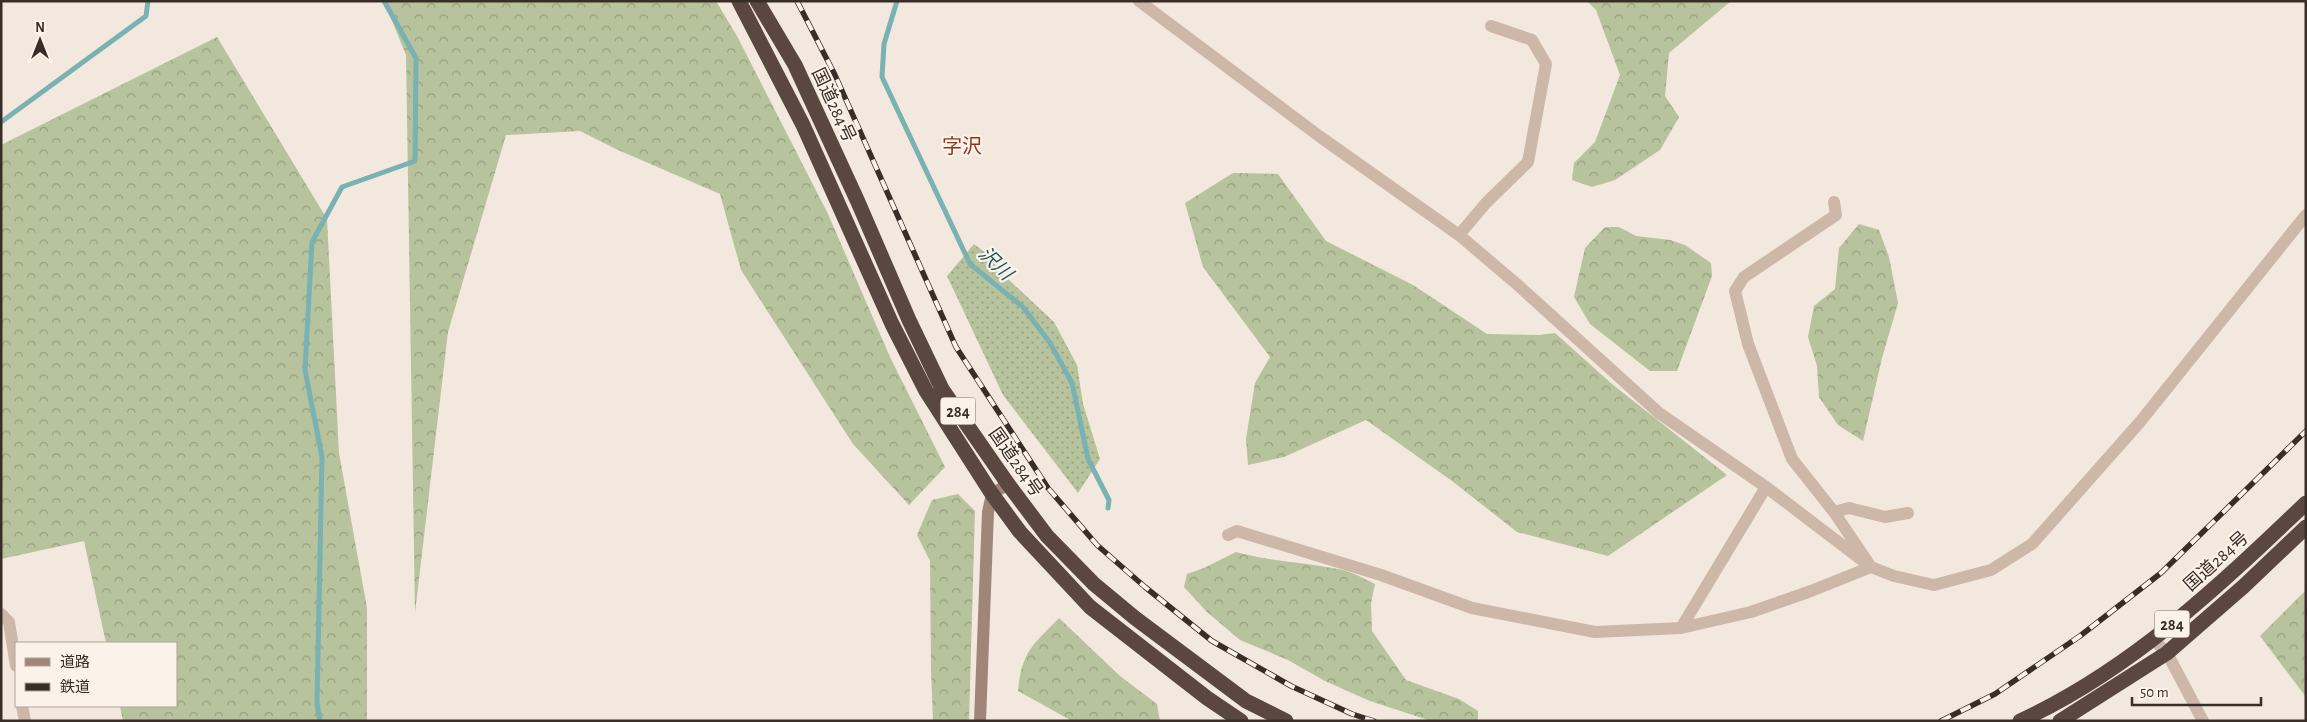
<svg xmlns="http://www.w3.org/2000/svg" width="2307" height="722" font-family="'Alegreya Sans','Noto Sans JP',sans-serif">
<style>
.grass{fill:url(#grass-dots)}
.forest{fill:url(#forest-crowns)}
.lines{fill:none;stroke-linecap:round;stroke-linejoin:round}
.stream{stroke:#7ab1b2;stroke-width:5}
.street{stroke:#ccb7a8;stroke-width:12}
.secondary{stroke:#a08679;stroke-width:12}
.highway{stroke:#5a473f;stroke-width:15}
.rail-casing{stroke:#392d28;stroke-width:5.5}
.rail{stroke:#fbf2ea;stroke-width:4;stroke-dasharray:11;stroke-linecap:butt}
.labels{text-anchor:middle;stroke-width:4.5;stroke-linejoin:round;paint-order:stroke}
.shield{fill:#fbf2ea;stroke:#736862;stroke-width:1}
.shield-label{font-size:16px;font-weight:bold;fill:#392d28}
.street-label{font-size:18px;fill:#392d28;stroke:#fbf2ea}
.water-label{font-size:19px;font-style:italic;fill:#1c5a5c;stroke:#fbf2ea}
.quarter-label{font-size:20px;fill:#8b351e;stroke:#fbf2ea}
</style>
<defs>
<pattern id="grass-dots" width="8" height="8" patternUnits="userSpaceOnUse" patternTransform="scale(1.25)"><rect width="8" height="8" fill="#b7c39c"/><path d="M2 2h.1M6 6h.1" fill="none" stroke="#969f7f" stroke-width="1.8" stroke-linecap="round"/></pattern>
<pattern id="forest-crowns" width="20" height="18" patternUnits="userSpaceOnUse" patternTransform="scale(1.25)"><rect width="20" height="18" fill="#b7c39c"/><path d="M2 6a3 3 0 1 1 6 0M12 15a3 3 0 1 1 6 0" fill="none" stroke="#969f7f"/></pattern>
</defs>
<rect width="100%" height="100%" fill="#f3e8dd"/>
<path class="grass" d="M974 244 987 254 1009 280 1054 322 1077 365 1083 404 1100 459 1078 493 1003 395 947 276Z"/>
<path class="forest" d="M384 1H716L737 36 828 214 890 357 945 467 909 505 853 444 741 270 720 194 618 150 580 131 506 135 448 332 415 613 406 55Z
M1587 1H1731L1669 53 1665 96 1679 117 1660 150 1615 180 1592 187 1572 180 1574 163 1595 142 1620 75 1596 10Z
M217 37 327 219 339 453 367 608V721H123L120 706H176V643H106L84 541 1 559V145Z
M1233 173 1278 174 1326 241 1413 285 1487 334 1539 335 1555 333 1612 384 1727 475 1608 556 1517 532 1452 481 1366 420 1284 457 1248 465 1246 439 1255 383 1270 357 1203 267 1185 203Z
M1859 224 1879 230 1889 257 1898 303 1882 358 1863 441 1838 425 1819 397 1817 366 1808 337 1814 306 1835 289 1839 248Z
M1605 227H1619L1636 236 1670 240 1685 245 1711 263 1712 276 1677 371H1650L1590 324 1574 297 1585 248Z
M958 494 975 511 969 721H933L931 669 930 561 917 535 932 500Z
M1236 552C1271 562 1307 562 1343 570 1354 573 1365 579 1375 584L1371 603 1372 631 1406 680 1459 699 1478 711V721H1431L1370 701 1325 681 1288 660 1240 640 1207 612 1184 587 1187 574 1204 568Z
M2306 590V697L2260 636Z
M1059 618 1120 676 1157 704 1160 721H1072L1018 691C1022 651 1032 646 1059 618Z"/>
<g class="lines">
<path class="stream" d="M897 1 884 44 882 77 970 264 1023 307 1050 343 1072 383 1088 459 1109 500 1108 508
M1 122 146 16 148 1
M320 721 317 704 322 457 305 370 312 242 342 187 415 161 416 58 384 1"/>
<path class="street" d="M1139 1 1319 136 1459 235 1519 286 1659 413 1766 487 1871 567 1894 576 1934 585 1991 570 2032 544 2140 422 2306 215
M1459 235 1486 203 1528 162 1546 64 1532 40 1491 26
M1834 512 1849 508 1885 517 1908 513
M1228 535 1237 531 1381 575 1472 608 1595 632 1681 628 1751 612 1811 591 1871 567 1834 512 1792 459 1748 344 1735 291 1744 277 1836 215 1834 202
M1 614 9 622 16 666
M1681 628 1766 487
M2154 640 2167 653 2203 721
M22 706 25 721"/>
<path class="secondary" d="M980 721 988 512 992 494 1008 484"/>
<path class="highway" d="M739 1 803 125 892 324 926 391 992 494 1020 532 1090 607 1207 698 1241 721
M757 1 795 65 858 202 909 320 942 389 1008 484 1047 536 1094 584 1135 618 1246 701 1286 721
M2020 721C2131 670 2219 586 2306 503
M2060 721 2167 653 2244 586 2306 527"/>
<defs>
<path id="rail" d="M797 1 835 75 956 347 1048 488 1097 545 1145 587 1212 641 1291 686 1352 714 1374 721
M1941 721 1995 694 2080 636 2161 573 2306 431"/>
</defs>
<use href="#rail" class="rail-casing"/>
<use href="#rail" class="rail"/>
</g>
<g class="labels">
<g class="shield">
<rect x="940.5" y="397.5" width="35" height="27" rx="4"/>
<rect x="2154.5" y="610.5" width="35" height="27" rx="4"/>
</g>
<g class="shield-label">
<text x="958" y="417">284</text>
<text x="2172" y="630">284</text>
</g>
<g class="street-label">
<text transform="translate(834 105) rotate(65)" y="6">国道284号</text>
<text transform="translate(1016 462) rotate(55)" y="6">国道284号</text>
<text transform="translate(2216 561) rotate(-42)" y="6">国道284号</text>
</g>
<g class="water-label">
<text transform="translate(996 263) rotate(44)" y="7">沢川</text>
</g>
<g class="quarter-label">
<text x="962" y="153">字沢</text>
</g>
</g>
<rect width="2307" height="722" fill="none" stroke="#392d28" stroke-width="5"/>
<rect x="15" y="642" width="162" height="65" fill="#fbf2ea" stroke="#ada39c"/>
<rect x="25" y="658" width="25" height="8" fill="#a08679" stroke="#ada39c"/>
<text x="60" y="667" font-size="15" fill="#392d28">道路</text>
<rect x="25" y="683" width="25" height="8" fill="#392d28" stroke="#ada39c"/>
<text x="60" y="692" font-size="15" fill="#392d28">鉄道</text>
<g transform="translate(40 40)" stroke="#fbf2ea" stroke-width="4" paint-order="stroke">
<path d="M0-4L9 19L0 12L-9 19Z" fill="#392d28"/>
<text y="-8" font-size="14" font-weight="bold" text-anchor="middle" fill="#392d28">N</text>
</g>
<path d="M2132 697v8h129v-8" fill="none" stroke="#392d28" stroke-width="2.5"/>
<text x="2140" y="697" font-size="15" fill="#392d28" stroke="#fbf2ea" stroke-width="4" paint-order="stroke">50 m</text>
</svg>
